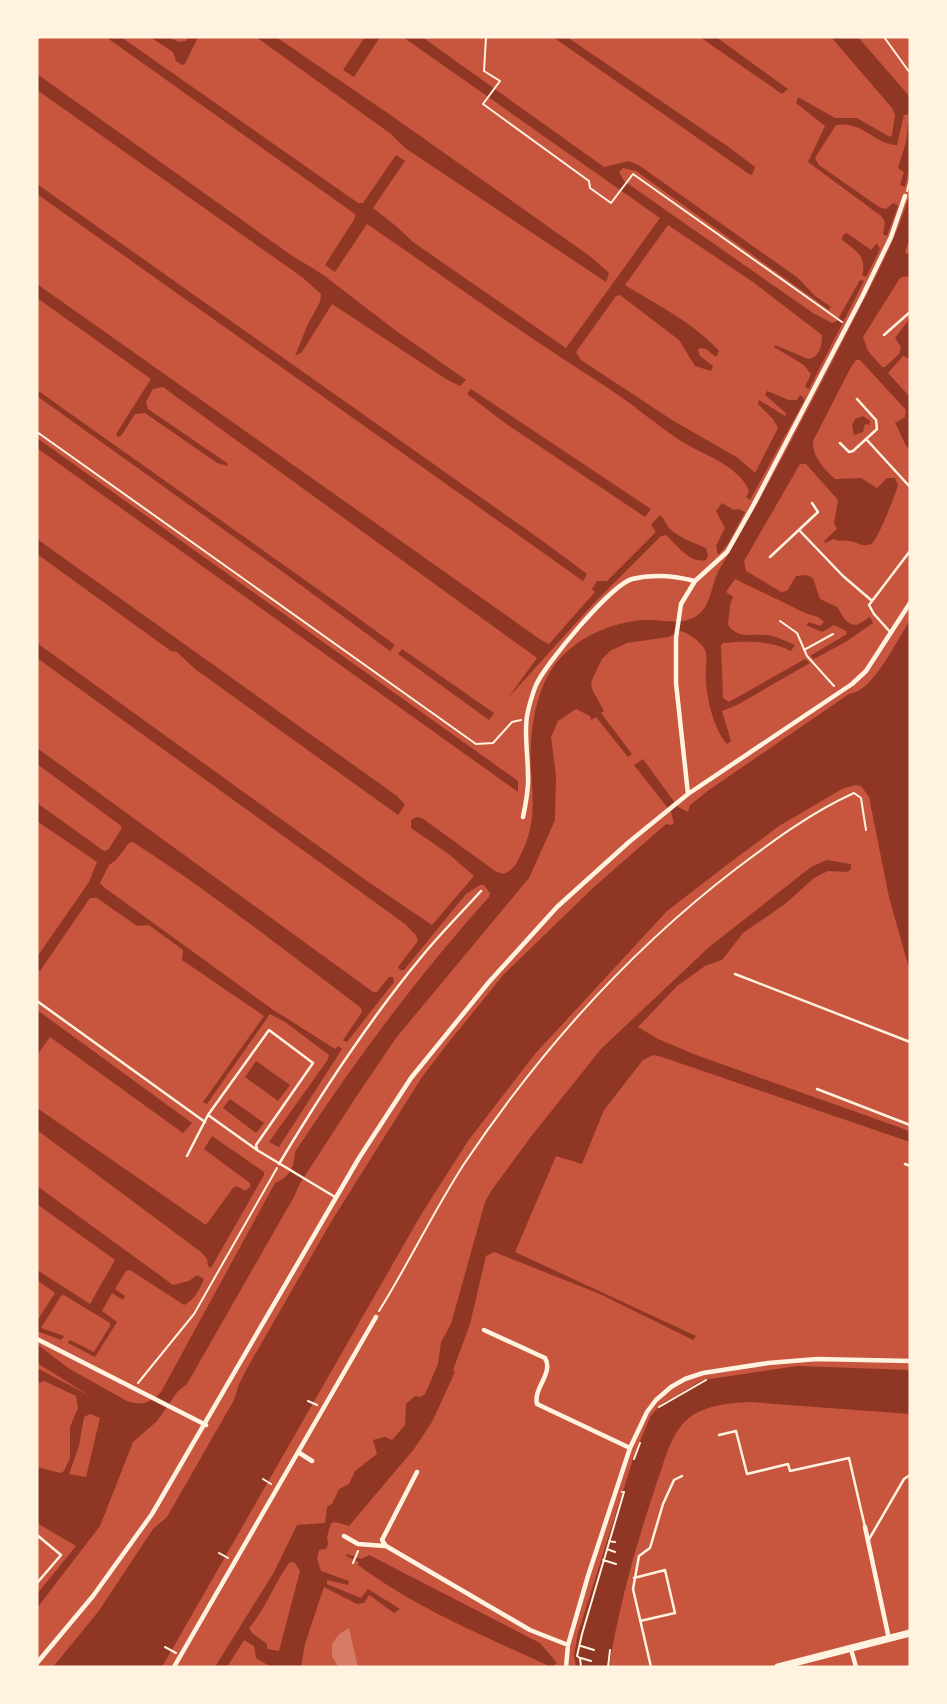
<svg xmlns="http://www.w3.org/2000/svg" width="947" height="1704" font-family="'Source Sans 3',sans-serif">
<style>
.water{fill:#8f3625;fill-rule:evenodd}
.building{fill:#d67c66}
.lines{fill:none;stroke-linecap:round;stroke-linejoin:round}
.path{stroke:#fff3e0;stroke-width:2}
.service{stroke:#fff3e0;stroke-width:2.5}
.minor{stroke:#fff3e0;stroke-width:4.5}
.secondary{stroke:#fff3e0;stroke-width:7}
</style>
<rect width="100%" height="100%" fill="#c8553d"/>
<path class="water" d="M106 37H121L358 203H363L396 155 405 161 373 208 396 226 413 242 566 348 660 218 403 37H422L604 167 629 161 640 166 798 278 815 296 831 307 829 310 636 171 623 168 619 172 624 181 813 313 832 323 837 321 860 280 864 281 809 389 805 387 811 374 804 365 774 347 775 345 808 359C820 357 822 346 822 335L753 282 668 225 625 285C657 305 694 323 719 351L716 357 706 349 700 348 698 350 700 356 713 366 711 371 695 366 679 340 620 295 616 296 576 352 581 360 672 420 738 458 755 473 778 428 773 419 758 404 759 400 785 416 786 413 765 395 767 391 789 400H797L800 395 804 398V401L750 500 746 497 749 491C740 465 698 453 678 439 653 422 630 402 605 386 524 335 446 278 367 224L335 272 325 265 355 218V214Z
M150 37H168L179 42 186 41 189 37H198L185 64 182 65 176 61 173 52Z
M256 37H276L392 116 591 257 609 273 606 282 405 148 391 134Z
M365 37H380L354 77 343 70Z
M553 37H567L730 148 755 167 752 175 749 174Z
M700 37H716L788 89 782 94Z
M831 37H858L910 97V166L905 187 900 185 904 172 898 168 906 142 909 114 904 115 897 145C875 145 864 121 836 125L815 158 819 165 879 207 886 209 893 203 896 204 898 206 887 236 883 234 885 222 881 216 808 162 825 126 796 103 798 97 835 118H857L890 137 892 135 895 115 892 108Z
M37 74 291 255 322 274 395 330 466 380 460 386 446 379 332 304 302 352 295 356 307 326 320 302 321 294 302 277 37 90Z
M37 184 544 542 587 574 583 581 37 194Z
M910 193V239L905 251 907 254 910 253V278L906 276 900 278 863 337 868 351 882 367H885L899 354 901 347 895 338 910 318V359L903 356 888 373 910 397V450C902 442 901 432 895 423L905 417 906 410 860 360H856L851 367 813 441C812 457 824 469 835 479L861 478 877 488 887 478H895L898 485C895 495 878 540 871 544 863 548 857 542 850 541 843 540 841 542 834 539L825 543 824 541 837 529 834 523 838 500 806 464H800L744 561 746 571 781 592 787 591 796 576 806 575 813 578 820 599 837 607C843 615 844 624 857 625L870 617 873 623 847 641 814 659 810 656 847 634 846 631 834 625 822 632 806 625 809 622 820 626 824 622 818 617 805 613 735 579 726 592 733 597 730 605 728 625C738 639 751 634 766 635 776 636 785 641 795 645L791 651C769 640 747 641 723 643L721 646 723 698 729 702 805 659 810 663 737 705 722 711 731 741 727 744C713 729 704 690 706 669 706 662 708 655 704 648 698 640 690 634 681 631L668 637 627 643 610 651 602 659 591 682 592 689 604 711 601 713 632 754 628 757 596 717 591 720 590 716 576 709 558 721 551 737 556 776 555 820 529 878 396 1038 358 1094 299 1185 295 1195 187 1384 178 1391 157 1421 133 1442 100 1526 37 1608V1594L76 1546 37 1523V1467L60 1473 64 1471 70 1458V1427L78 1408 76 1396 44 1381 37 1384V1368L90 1396 37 1363V1344L68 1368 127 1401C142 1406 150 1403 161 1392L275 1183C289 1178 295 1166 295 1152 354 1062 417 977 489 897L490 893 484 885H480L466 894 404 970H400L398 967 418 941 416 935 405 924 37 658V643L364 879 432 925 474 876 450 855 411 828V820L416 817 422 818 495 871 503 874C513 871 516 864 520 856 542 815 528 784 531 742 532 723 536 703 543 686 559 645 603 623 644 620 662 619 686 627 700 613 711 604 712 582 719 570 765 493 806 413 847 333 870 287 896 242 910 193ZM90 1414 100 1418 86 1477 69 1474 79 1446 84 1417Z
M847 233 871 250 877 243 880 249 866 277 862 275C868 257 854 249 842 240L843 235Z
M37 284 541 640 549 644 595 592 592 589 597 581H607L656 532 651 525 660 515C665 520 666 524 670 529 680 538 694 543 706 548L708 556 706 560C690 564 677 545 666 535L661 536 594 603 507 699 537 658 163 387 153 389 146 402 148 409 227 463 228 466 217 463 145 413 135 414 121 436 118 437 116 434 151 379 37 298Z
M471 389 651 509 645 517 505 423 467 394Z
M37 390 350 612 395 645 390 651 283 572 37 396Z
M863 416 870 421V425L865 424 863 432 854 435 852 425 855 419Z
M37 438 518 781V792L37 448Z
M722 503 734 510 739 509 745 512 728 544 718 555 716 546 725 528 716 511Z
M37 539 397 796 405 805 398 815 195 669 177 652 171 651 37 554Z
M910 620V972L889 897 869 797 861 786 855 785 842 789 779 826 728 864 667 911 534 1055 468 1141 422 1213 162 1667H53L98 1612 153 1529 167 1517 234 1400 239 1384 249 1365 331 1222 422 1077 445 1047 504 974 594 887 666 824 671 825 674 823 671 812 634 765 643 759 678 807 688 812 690 805 709 790 849 694C873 692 897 640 910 620Z
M402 649 494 713 489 720 398 654Z
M37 748 373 992H377L389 977H393L394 982 347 1042 343 1040 362 1012 361 1008C286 951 212 893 133 842L129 843 116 860 109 865 100 883 105 888 272 1009 335 1049 338 1046 342 1049 279 1147 269 1142 327 1061 329 1055 285 1022 270 1014 207 1104 203 1102 264 1016 182 960 183 950 149 925 137 926 97 898H90L40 971 37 969V957L89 882 97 862 37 821V803L104 851 108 850 122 828 120 825 37 764Z
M827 860 851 864V869L847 872 828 871 814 878 785 904 743 933 722 960 705 966 677 986 638 1027 658 1039 696 1055 904 1129 910 1132V1142L662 1057 653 1055 643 1060 604 1110 582 1164 556 1156 515 1252 696 1336 693 1340 600 1294 494 1252 486 1256 470 1324 453 1370 455 1372 432 1422 414 1449 349 1526 335 1522 331 1523 327 1537 328 1544 326 1549 319 1550 317 1559 321 1571 349 1581 348 1585 327 1580V1584L361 1598 368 1589 400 1609 394 1613 369 1595 364 1603 357 1604 324 1587 305 1644 301 1667H271L256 1658 254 1646 244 1640 227 1667H215L274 1572 297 1525 325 1523 327 1507 332 1504 339 1489 349 1484 355 1471 377 1454 373 1440 385 1437 392 1440 405 1425 406 1404 415 1396 420 1397 425 1394 438 1364 441 1342 451 1324 485 1202 491 1191 533 1134 601 1049 708 948 811 867ZM294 1562 300 1571 279 1651 267 1649V1644L252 1633 249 1628C266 1608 274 1584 289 1563Z
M37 1010 192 1123 183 1133 50 1037 37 1055Z
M256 1061 290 1085 278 1101 245 1077Z
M230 1099 264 1123 256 1133 223 1108Z
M37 1108 206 1225 233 1188 237 1186 245 1191 250 1187V1183L204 1149 212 1136 264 1172V1175L211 1268 208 1266 207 1259 201 1252 37 1130Z
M37 1186 173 1285 189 1281 197 1275 204 1279C201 1287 193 1302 184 1305L130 1270 126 1271 115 1289 125 1296 123 1300 112 1293 102 1311 117 1322 95 1357 68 1343 70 1340 94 1352 110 1326V1323L64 1295 61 1296 41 1328 64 1336 61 1340 37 1331V1321L55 1293 37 1280V1270L90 1304 115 1260 37 1204Z
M797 1366 910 1370V1414L750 1402C730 1403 705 1405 689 1418 670 1433 664 1464 656 1485 636 1545 619 1605 609 1667H576L574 1655 578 1633 634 1456 650 1417 660 1405 703 1380Z
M347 1554 361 1559 369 1555 540 1643 557 1663 551 1667C485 1636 417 1609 358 1565L359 1562 346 1556Z"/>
<path class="building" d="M349 1628 358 1667H338L332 1656V1644L339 1634Z"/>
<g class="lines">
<path class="path" d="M486 37 484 71 500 81 483 104 589 181 590 188 611 203 633 174 842 322
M884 37 910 73
M907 191 910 179
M37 432 476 744 493 743 512 722 521 720
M780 621 797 633 807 656 834 686
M804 650 833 634
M379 1311C409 1263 433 1212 464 1164 539 1052 631 949 737 868 774 840 812 812 854 793L861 798 866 830
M138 1383 194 1314 277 1168
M308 1401 317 1405
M659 1407 706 1380
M634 1459 640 1443
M263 1479 271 1484
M609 1541 615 1542
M607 1549 615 1552
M219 1553 228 1558
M603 1560 616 1564
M353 1563 358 1551
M581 1646 594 1650
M165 1647 176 1653
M581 1658 591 1661
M581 1667 580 1658 577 1656 582 1634 624 1492H622
M608 1667 610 1650"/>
<path class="service" d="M884 335 910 312
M867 440 910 487
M840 443 849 452 853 451 877 429 876 420 857 399
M799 530 843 576 871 600
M770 557 818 512 812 503
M891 633 874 614 869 605 910 551
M735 974 910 1042
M37 1001 205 1122
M817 1089 910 1125
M257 1150 256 1145 313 1063 269 1030 208 1115 257 1150 335 1197
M187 1156 208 1115
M279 1164C322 1092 369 1020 423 955 441 933 462 912 481 891
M905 1164 910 1166
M719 1435 736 1431 747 1474 788 1464 790 1471 849 1458 865 1527
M37 1535 61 1555 37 1583
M868 1541 904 1479 910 1475
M634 1578 665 1570 675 1613 640 1621
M651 1667 633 1589 639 1556 650 1548 663 1504 674 1480 682 1476"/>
<path class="minor" d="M688 794 676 683V638L681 604 695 581 727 552 754 504 863 295 891 237 905 196
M523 817C526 803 529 789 528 775 528 755 524 735 527 716 529 706 532 695 536 685 546 663 610 586 632 579 652 574 676 576 695 581
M484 1330 545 1358C554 1373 533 1388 537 1404L630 1448
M37 1339 206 1425
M298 1452 312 1461
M417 1472 382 1540 386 1546 530 1630 568 1645
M865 1527 889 1639
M344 1536 358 1544 385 1546
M851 1649 856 1667
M37 1663 93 1596 152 1514 359 1158 411 1078 489 982 557 907 629 842 688 794 852 684 866 671 910 603
M174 1667 376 1317
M566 1667 568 1645 588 1576 630 1448 647 1412 656 1400 671 1387 685 1379 703 1373 768 1363 817 1359 910 1361"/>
<path class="secondary" d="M778 1667 910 1633"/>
</g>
<rect width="947" height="1704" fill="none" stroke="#fff3e0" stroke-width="77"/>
</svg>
